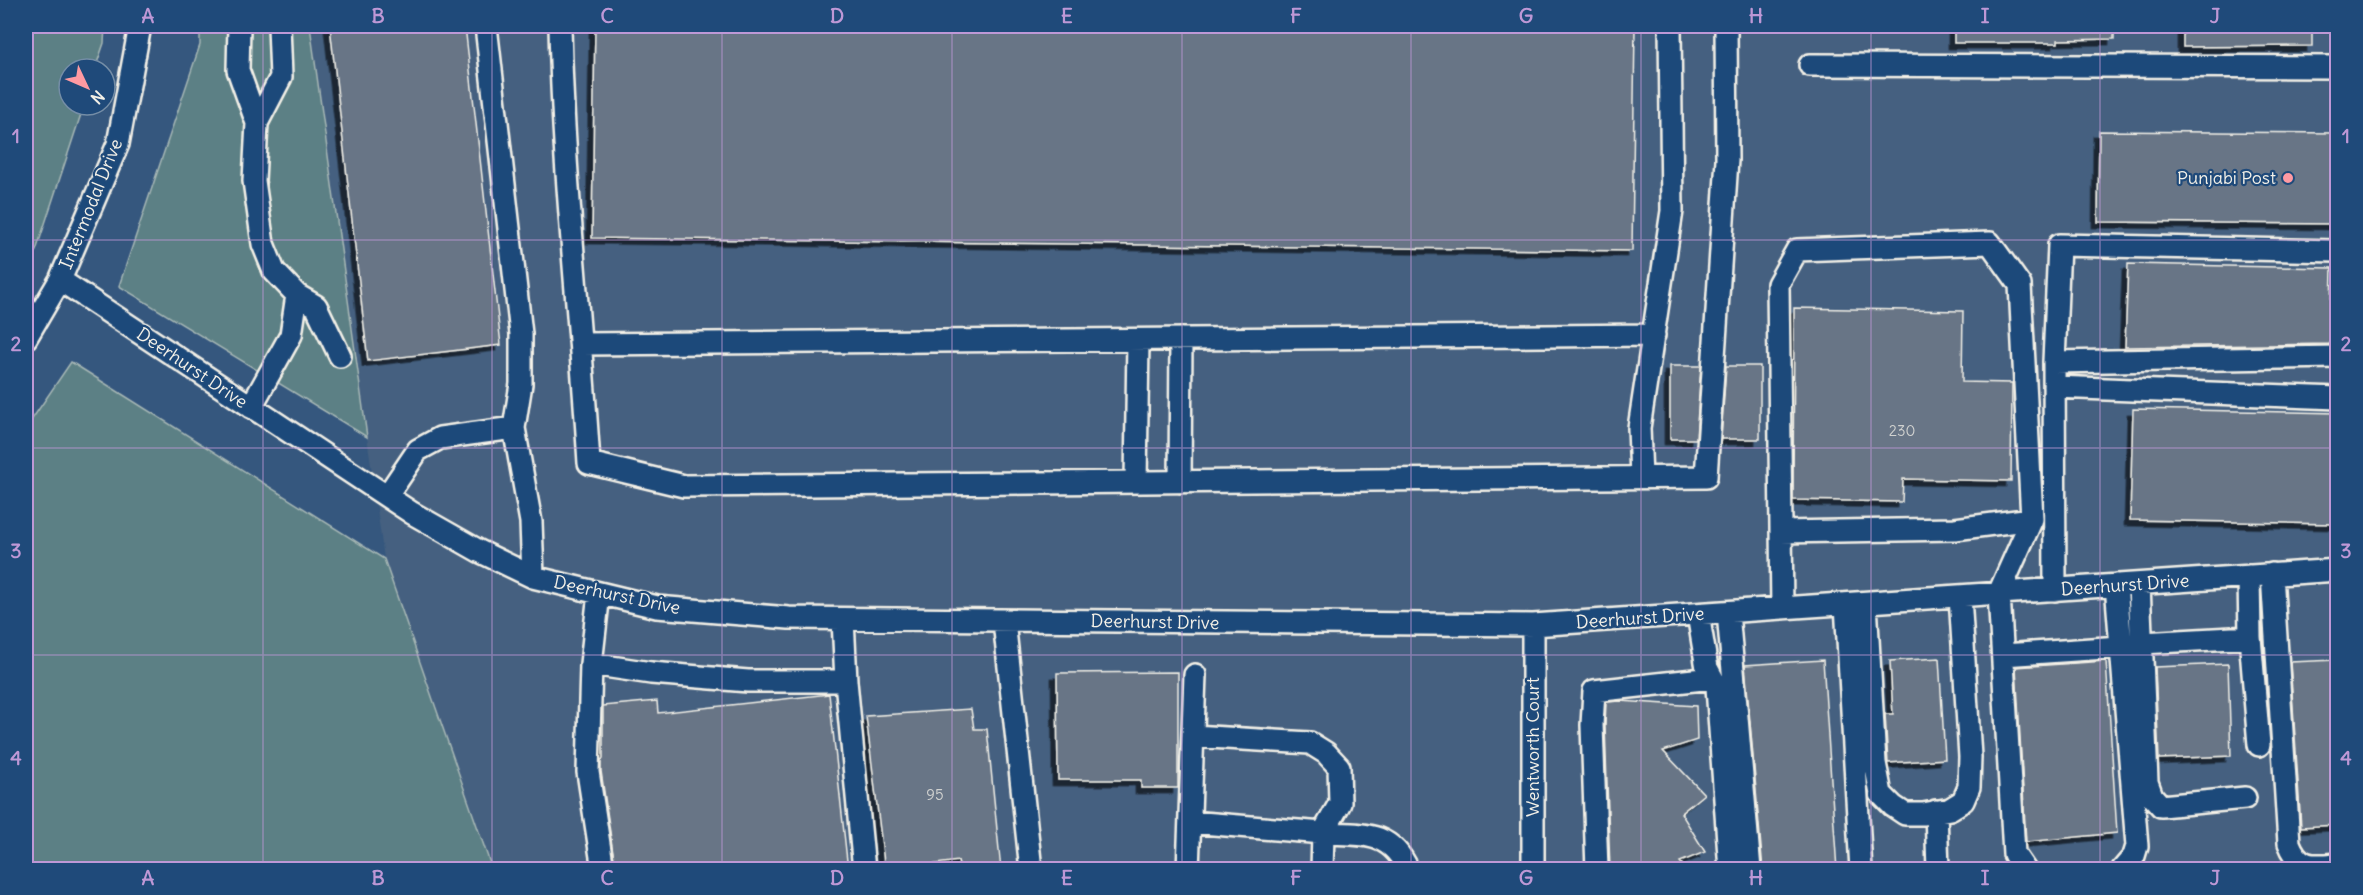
<svg xmlns="http://www.w3.org/2000/svg" width="2363" height="895" font-family="Delius,sans-serif">
<style>
.built{fill:#446080}
.green{fill:#5c8085;stroke:#a8b8b6;stroke-width:1.5}
.building{fill:#677586;stroke:#f4f1e8;stroke-width:1.5;filter:url(#shadow)}
.lines{fill:none;stroke-linecap:round;stroke-linejoin:round}
.minor-casing{stroke:#f4f1e8;stroke-width:26}
.minor{stroke:#1f4a7a;stroke-width:21}
.grid{fill:none;stroke:#be98d6;stroke-width:1.5;stroke-opacity:0.55}
.poi-dot{fill:#ff9aa2;stroke:#1f4a7a;stroke-width:2}
.labels{text-anchor:middle;stroke-width:4.5;stroke-linejoin:round;paint-order:stroke}
.number-label{font-size:15px;fill:#d1d2d0}
.poi-label{font-size:18px;fill:#f4f1e8;stroke:#1f4a7a;text-anchor:end}
.street-label{font-size:18px;fill:#f4f1e8;stroke:#1f4a7a}
.neatline{fill:none;stroke:#be98d6;stroke-width:2}
.grid-label{font-size:20px;text-anchor:middle;font-weight:bold;fill:#be98d6}
</style>
<defs>
<filter id="shadow"><feDropShadow dx="-5.5" dy="5.5" stdDeviation="0" flood-color="#0009"/></filter>
</defs>
<rect width="100%" height="100%" fill="#35577e"/>
<filter id="ink" filterUnits="userSpaceOnUse"><feTurbulence type="fractalNoise" baseFrequency=".0167" numOctaves="2"/><feDisplacementMap in="SourceGraphic" scale="12" xChannelSelector="R" yChannelSelector="G"/><feConvolveMatrix kernelMatrix="1 2 1 2 8 2 1 2 1" color-interpolation-filters="sRGB"/></filter>
<g filter="url(#ink)">
<path class="built" d="M310 26H2337V869H492L384 559Z"/>
<path class="green" d="M26 26H105L104 43 95 69H69V105H84L36 251 26 266Z
M200 26H310L367 437 119 286 200 45Z
M71 362 384 559 492 869H26V428Z"/>
<path class="building" d="M330 26H465L501 345 368 361Z
M595 26H1635L1632 251 592 238Z
M1954 26H2114V39L2058 40V43H1954Z
M2183 26H2312V46L2183 47Z
M2099 131 2337 133V224L2098 222Z
M2128 264 2332 268 2330 344 2125 347Z
M1794 308 1963 311 1962 382 2012 383 2011 481 1903 479 1902 502 1793 500Z
M1670 366H1701L1696 439H1670Z
M1726 366H1760V439H1721Z
M2133 409 2337 413V524L2130 520Z
M1939 658 1945 759 1888 763 1885 714H1893L1890 661Z
M1823 660 1837 870H1763L1745 665Z
M2337 660V825L2301 827 2290 662Z
M2106 661 2117 833 2026 842 2016 667Z
M2228 664 2231 756 2159 759 2155 667Z
M1178 672V788H1141V780H1058L1057 673Z
M829 694 848 870H636L635 864 615 866 601 771V760L603 759V706L657 701 658 713Z
M1620 701 1696 706 1697 740 1663 751 1704 794 1681 813 1705 852 1680 862 1687 870H1610L1605 725 1606 702Z
M971 709 974 729H987L1001 870H960L958 861 914 867V870H885L866 716Z"/>
<g class="lines">
<defs>
<path id="minor" d="M239 26 238 70 257 123 254 181 263 244 274 271 297 295 291 335 251 407
M486 26 521 334V384L514 428 531 522 533 577
M560 26C563 171 580 317 589 463L684 486 1706 477 1727 160 1726 26
M1810 65 2338 67
M257 123 281 77 279 26
M60 280 412 513 479 551 533 577 657 607 789 618 1533 625 2338 570
M297 295 316 306 340 356
M26 338 60 280 118 144 140 26
M581 344 1654 335
M2054 362 2338 357
M2054 387 2338 398
M1641 477 1639 428 1672 211 1670 26
M1136 482 1138 340
M1180 482 1181 339
M387 496 418 450 440 438 514 428
M1781 532 1955 529 2032 519
M2272 574 2289 843C2299 869 2313 866 2338 864
M2139 584 2147 782 2152 796 2161 806 2245 798
M2116 585 2137 846 2134 856 2122 870
M2055 590 2054 362 2059 245 2338 251
M1866 603 1875 763 1881 794 1893 806 1905 814H1923L1950 809 1963 801 1969 787 1970 757 1960 596
M1846 604 1861 870
M1782 608 1778 284 1797 250 1990 243 2020 285 2032 519 1999 593 2014 854 2025 870
M1728 612 1750 870
M1698 614 1707 668 1717 687 1730 870
M843 619 846 681 864 870
M1004 621 1031 870
M1533 625V870
M2250 637 2259 745
M2142 643 2250 637 2249 576
M2003 655 2120 647
M591 664 599 593
M1936 811 1938 870
M1190 822 1323 833 1340 803 1339 767 1326 753 1310 743 1193 736
M603 870 588 772 591 664 651 673 748 681H846
M1188 870 1195 675
M1322 870 1323 833C1360 835 1390 829 1408 870
M1597 870 1592 725 1594 691 1712 678"/>
</defs>
<use href="#minor" class="minor-casing"/>
<use href="#minor" class="minor"/>
</g>
</g>
<path class="grid" d="M263 26V870M492 26V870M722 26V870M952 26V870M1182 26V870M1411 26V870M1641 26V870M1871 26V870M2100 26V870M26 240H2338M26 448H2338M26 655H2338"/>
<circle class="poi-dot" cx="2288" cy="178" r="6"/>
<g class="labels">
<g class="number-label">
<text x="1902" y="436">230</text>
<text x="935" y="800">95</text>
</g>
<g class="poi-label">
<text x="2276" y="184">Punjabi Post</text>
</g>
<g class="street-label">
<text transform="translate(91 204) rotate(-68)" y="6">Intermodal Drive</text>
<text transform="translate(192 368) rotate(34)" y="6">Deerhurst Drive</text>
<text transform="translate(2125 585) rotate(-4)" y="6">Deerhurst Drive</text>
<text transform="translate(617 595) rotate(12)" y="6">Deerhurst Drive</text>
<text transform="translate(1640 618) rotate(-4)" y="6">Deerhurst Drive</text>
<text transform="translate(1155 622) rotate(1)" y="6">Deerhurst Drive</text>
<text transform="translate(1533 747) rotate(-90)" y="6">Wentworth Court</text>
</g>
</g>
<rect width="2363" height="895" fill="none" stroke="#1f4a7a" stroke-width="66"/>
<g transform="translate(87 87) rotate(134)"><circle r="28" fill="#1f4a7a" stroke="#748da6" stroke-width="1.5"/>
<path d="M0-4.5L10 22L0 15L-10 22Z" fill="#ff9aa2"/>
<text y="-9" font-size="16" font-weight="bold" text-anchor="middle" fill="#f4f1e8">N</text>
</g>
<rect x="33" y="33" width="2297" height="829" class="neatline"/>
<g class="grid-label">
<text x="148" y="23">A</text>
<text x="378" y="23">B</text>
<text x="607" y="23">C</text>
<text x="837" y="23">D</text>
<text x="1067" y="23">E</text>
<text x="1296" y="23">F</text>
<text x="1526" y="23">G</text>
<text x="1756" y="23">H</text>
<text x="1985" y="23">I</text>
<text x="2215" y="23">J</text>
<text x="16" y="143">1</text>
<text x="2346" y="143">1</text>
<text x="16" y="351">2</text>
<text x="2346" y="351">2</text>
<text x="16" y="558">3</text>
<text x="2346" y="558">3</text>
<text x="16" y="765">4</text>
<text x="2346" y="765">4</text>
<text x="148" y="885">A</text>
<text x="378" y="885">B</text>
<text x="607" y="885">C</text>
<text x="837" y="885">D</text>
<text x="1067" y="885">E</text>
<text x="1296" y="885">F</text>
<text x="1526" y="885">G</text>
<text x="1756" y="885">H</text>
<text x="1985" y="885">I</text>
<text x="2215" y="885">J</text>
</g>
</svg>
